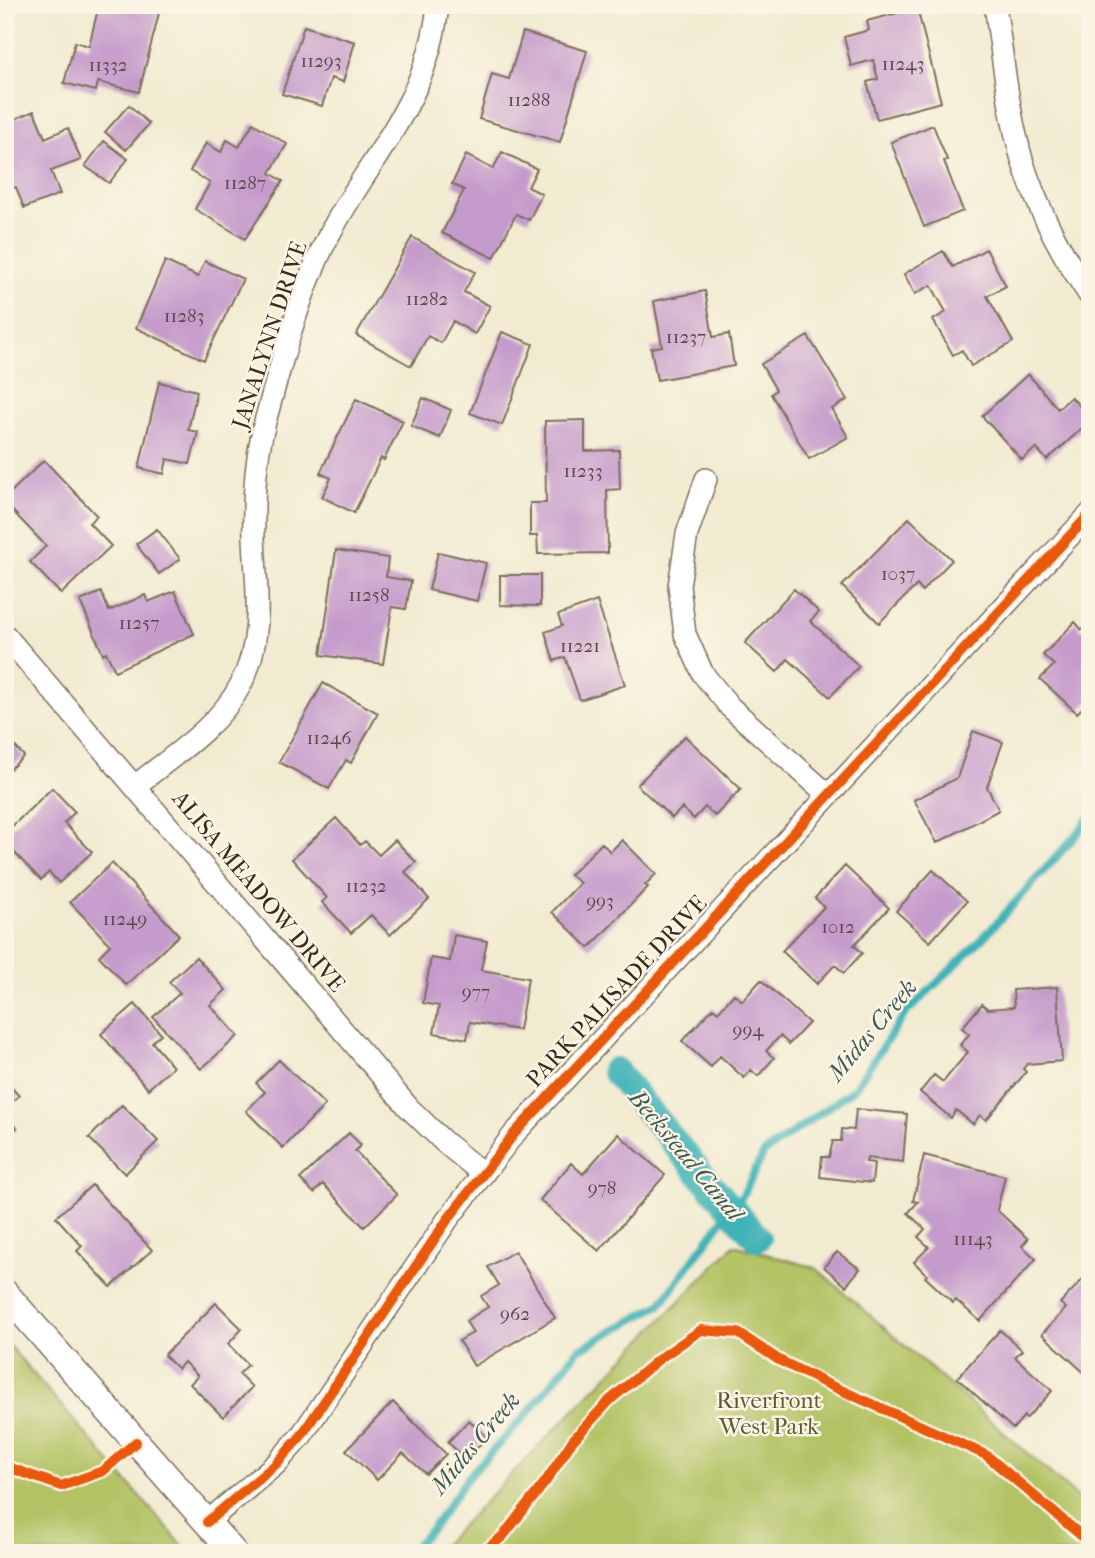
<svg xmlns="http://www.w3.org/2000/svg" width="1095" height="1558" font-family="'IM FELL French Canon',serif">
<style>
.green{fill:#b2c265;stroke:#767642;stroke-width:2}
.lines{fill:none;stroke-linecap:round;stroke-linejoin:round}
.stream{stroke:#41b2b8;stroke-width:8}
.canal{stroke:#41b2b8;stroke-width:28}
.building{fill:#c59bcb}
.minor-casing{stroke:#7b6e5d;stroke-width:24}
.tertiary-casing{stroke:#7b6e5d;stroke-width:29}
.minor{stroke:#fff;stroke-width:21}
.tertiary{stroke:#fff;stroke-width:26}
.cycleway-casing{stroke:#fcf5e5;stroke-width:15}
.cycleway{stroke:#e8590c;stroke-width:10}
.labels{text-anchor:middle;stroke-width:5;stroke-linejoin:round;paint-order:stroke}
.number-label{font-size:19px;fill:#5e4649}
.street-label{font-size:23px;fill:#3b2a1e;stroke:#fcf5e5}
.park-label{font-size:23px;fill:#5f5833;stroke:#fcf5e5}
.water-label{font-size:24px;font-style:italic;fill:#3d5a54;stroke:#fcf5e5}
</style>
<rect width="100%" height="100%" fill="#fcf5e5"/>
<filter id="ink" filterUnits="userSpaceOnUse"><feTurbulence type="fractalNoise" baseFrequency=".0143" numOctaves="2"/><feDisplacementMap in="SourceGraphic" scale="14" xChannelSelector="R" yChannelSelector="G"/><feConvolveMatrix kernelMatrix="1 2 1 2 8 2 1 2 1" color-interpolation-filters="sRGB"/></filter>
<filter id="wash" filterUnits="userSpaceOnUse"><feTurbulence type="fractalNoise" baseFrequency=".00686" numOctaves="4" result="noise"/><feDisplacementMap in="SourceGraphic" scale="28" xChannelSelector="R" yChannelSelector="G"/><feGaussianBlur stdDeviation="1.57" result="paint"/><feColorMatrix in="noise" values="0 0 0 0 0 0 0 0 0 0 0 0 0 0 0 0 0 1.4 0 .05"/><feComposite in="paint" operator="in"/></filter>
<g filter="url(#wash)">
<rect width="100%" height="100%" fill="#f2ebd1"/>
<path class="green" d="M734 1245 816 1268 1090 1508V1553H435Z
M5 1341 189 1553H5Z"/>
<g class="lines">
<path class="stream" d="M740 1200 764 1153 854 1089 905 1014 982 939 1078 833 1090 816
M408 1553 433 1527 469 1476 528 1413 578 1350 660 1305 723 1219"/>
<path class="canal" d="M615 1071 704 1178 757 1238"/>
</g>
<g id="blocks">
<path class="building" d="M99 5H156L154 12 159 13 139 92 98 82 96 91 64 83 75 42 89 46Z
M917 8 941 102 877 119 867 82 878 79 873 60 851 66 844 37 869 30 867 21Z
M304 26 355 42 343 82 331 78 322 106 282 94Z
M523 32 587 51 560 142 479 119 492 74 509 79Z
M129 105 149 124 126 150 105 132Z
M34 111 45 138 68 128 81 160 51 171 60 194 24 208 16 187 5 191V134L9 132 5 123Z
M253 123 287 144 270 173 283 181 245 239 195 209 210 183 190 171 206 143 221 152 227 140 239 147Z
M933 125 947 160 944 161 963 211 924 227 891 142Z
M104 141 128 159 109 183 85 166Z
M502 152 537 169 528 187 542 194 529 220 516 214 494 258 442 233 464 190 452 184 466 155 493 169Z
M412 237 475 272 464 292 490 306 475 334 453 321 441 343 428 336 411 366 356 335Z
M986 249 1006 286 987 296 1013 342 971 366 962 350 953 355 933 320 946 312 931 285 915 294 904 274 943 251 953 267Z
M165 261 198 277 205 261 243 279 204 360 136 328Z
M705 291 713 337 729 334 734 366 657 380 651 348 662 346 654 301Z
M502 332 533 344 502 425 470 413Z
M808 336 847 400 832 409 848 437 809 459 771 394 776 390 761 364Z
M1028 374 1058 409 1071 397 1090 417V421L1047 460 1036 448 1022 460 982 416Z
M159 382 197 391 188 430 198 432 190 464 167 459 164 474 139 468Z
M423 398 451 410 440 438 411 426Z
M356 399 403 421 384 460 381 458 354 513 322 497 331 478 320 473Z
M585 420V451L619 450 620 489 607 490 608 553 538 554 537 536H530V503H546L545 421Z
M44 460 97 516 89 523 111 546 61 594 30 562 46 546 5 503V498Z
M909 518 952 560 922 591 917 585 879 623 842 586Z
M157 529 180 559 159 574 136 544Z
M336 550 388 558 386 577 411 581 406 609 392 607 383 664 321 655Z
M438 552 486 563 477 601 429 590Z
M500 575H540V606L500 605Z
M794 589 819 612 810 621 859 666 830 697 788 659 777 672 745 643Z
M175 591 194 634 115 671 106 652 103 654 80 601 101 592 109 611 145 595 148 602Z
M597 601 625 685 580 700 565 657 554 661 545 632 562 626 558 615Z
M1075 622 1082 630 1090 622V700L1077 713 1040 679 1054 665 1043 655Z
M323 683 378 713 351 763 346 760 329 789 279 762Z
M973 731 1003 742 987 787 999 810 937 843 914 800 957 778Z
M5 736 24 756 5 774Z
M685 736 741 789 715 816 705 807 694 819 682 808 672 818 637 785Z
M52 788 75 812 64 823 92 852 59 883 49 872 41 880 5 843V833Z
M336 818 360 845 365 841 379 855 395 840 416 862 405 872 429 899 390 935 371 915 351 933 322 902 327 898 292 859Z
M622 840 656 874 645 885 648 887 589 948 552 912 580 883 570 875 602 843 610 852Z
M112 863 179 935 126 985 99 956 110 945 70 902Z
M845 866 889 908 854 945 862 953 844 973 835 965 817 984 782 951 824 907 815 898Z
M933 870 967 901 930 942 896 911Z
M454 935 487 941 481 970 528 978 519 1030 470 1022 467 1039 434 1033 439 1006 423 1003 431 958 450 961Z
M196 957 226 990 210 1005 238 1036 201 1069 153 1017 180 993 169 982Z
M761 980 809 1023 789 1044 780 1036 766 1051 774 1058 758 1076 751 1070 744 1078 720 1056 711 1067 682 1041 713 1008 718 1012 734 994 742 1001Z
M1057 987 1062 1061 1027 1064 1023 1069 1026 1072 986 1120 980 1115 973 1124 956 1110 951 1118 920 1092 934 1075 943 1082 968 1052 960 1045 969 1034 962 1028 982 1004 988 1009 1014 1007 1013 990Z
M135 1004 161 1034 152 1042 173 1067 148 1089 101 1034Z
M279 1060 325 1105 283 1148 246 1111 265 1092 256 1083Z
M5 1080 19 1096 5 1108Z
M122 1105 158 1141 125 1174 89 1138Z
M856 1109 907 1114 903 1162 867 1158 866 1162 874 1163 872 1183 820 1177 822 1157H829L833 1141H841L842 1129 854 1130Z
M5 1115 17 1128 5 1139Z
M349 1133 361 1145 355 1151 397 1195 364 1227 323 1184 314 1193 300 1179Z
M618 1134 665 1175 599 1251 540 1200 571 1163 583 1174Z
M924 1155 1005 1176 997 1210 1028 1239 1022 1246 1036 1259 980 1321 956 1300 953 1303 925 1277 927 1275 914 1262 929 1247 918 1237 925 1229 908 1213 918 1202 913 1201Z
M92 1185 152 1250 111 1287 77 1251 82 1246 56 1217Z
M515 1251 555 1318 474 1366 459 1341 473 1333 466 1321 488 1307 481 1296 499 1285 488 1267Z
M837 1252 860 1269 846 1286 824 1267Z
M1090 1272V1378L1042 1334 1066 1308 1060 1303Z
M216 1303 242 1329 228 1344 248 1365 239 1374 252 1387 223 1417 190 1384 198 1376 184 1362 178 1369 164 1355Z
M1000 1330 1022 1350 1015 1357 1052 1391 1026 1419 1024 1416 1013 1429 957 1378Z
M393 1402 446 1454 426 1474 403 1453 377 1480 346 1450Z
M469 1420 487 1437 466 1460 448 1442Z"/>
</g>
</g>
<g filter="url(#ink)">
<use href="#blocks" fill-opacity="0" stroke="#7b6e5d" stroke-width="2"/>
<g class="lines">
<defs>
<path id="minor" d="M995 5C1003 58 1008 112 1023 163 1038 210 1062 255 1090 296
M706 479 687 534 679 586 685 634 703 674 730 707 828 795
M5 635 409 1108 444 1142 482 1173
M135 786C171 757 220 726 241 684 265 636 256 588 254 538 253 499 255 460 265 422 281 363 300 291 328 237 371 155 428 103 438 5
M207 1522 276 1464 301 1436 448 1219 514 1134 1090 514"/>
<path id="tertiary" d="M5 1293 234 1553"/>
</defs>
<use href="#minor" class="minor-casing"/>
<use href="#tertiary" class="tertiary-casing"/>
<use href="#minor" class="minor"/>
<use href="#tertiary" class="tertiary"/>
<defs>
<path id="cycleway" d="M5 1466 61 1486 103 1471 136 1442
M207 1522 276 1464 301 1436 448 1219 514 1134 1090 514
M482 1553 503 1536 546 1481 573 1440 610 1400 659 1359 701 1330 738 1333 779 1360 823 1382 986 1455 1090 1543"/>
</defs>
<use href="#cycleway" class="cycleway-casing"/>
<use href="#cycleway" class="cycleway"/>
</g>
</g>
<g class="labels">
<g class="number-label">
<text x="321" y="67">11293</text>
<text x="903" y="70">11243</text>
<text x="108" y="71">11332</text>
<text x="529" y="106">11288</text>
<text x="245" y="189">11287</text>
<text x="427" y="305">11282</text>
<text x="184" y="322">11283</text>
<text x="686" y="343">11237</text>
<text x="583" y="477">11233</text>
<text x="898" y="580">1037</text>
<text x="369" y="601">11258</text>
<text x="139" y="629">11257</text>
<text x="580" y="652">11221</text>
<text x="329" y="744">11246</text>
<text x="366" y="892">11232</text>
<text x="600" y="907">993</text>
<text x="125" y="925">11249</text>
<text x="838" y="933">1012</text>
<text x="476" y="998">977</text>
<text x="748" y="1036">994</text>
<text x="602" y="1194">978</text>
<text x="973" y="1245">11143</text>
<text x="515" y="1320">962</text>
</g>
<g class="street-label">
<text transform="translate(269 335) rotate(-72)" y="8">JANALYNN DRIVE</text>
<text transform="translate(259 891) rotate(50)" y="8">ALISA MEADOW DRIVE</text>
<text transform="translate(616 991) rotate(-47)" y="8">PARK PALISADE DRIVE</text>
</g>
<g class="park-label">
<text x="769" y="1408">Riverfront<tspan x="769" dy="26">West Park</tspan></text>
</g>
<g class="water-label">
<text transform="translate(872 1030) rotate(-50)" y="8">Midas Creek</text>
<text transform="translate(686 1155) rotate(50)" y="8">Beckstead Canal</text>
<text transform="translate(475 1443) rotate(-50)" y="8">Midas Creek</text>
</g>
</g>
<rect width="1095" height="1558" fill="none" stroke="#fcf5e5" stroke-width="28"/>
</svg>
